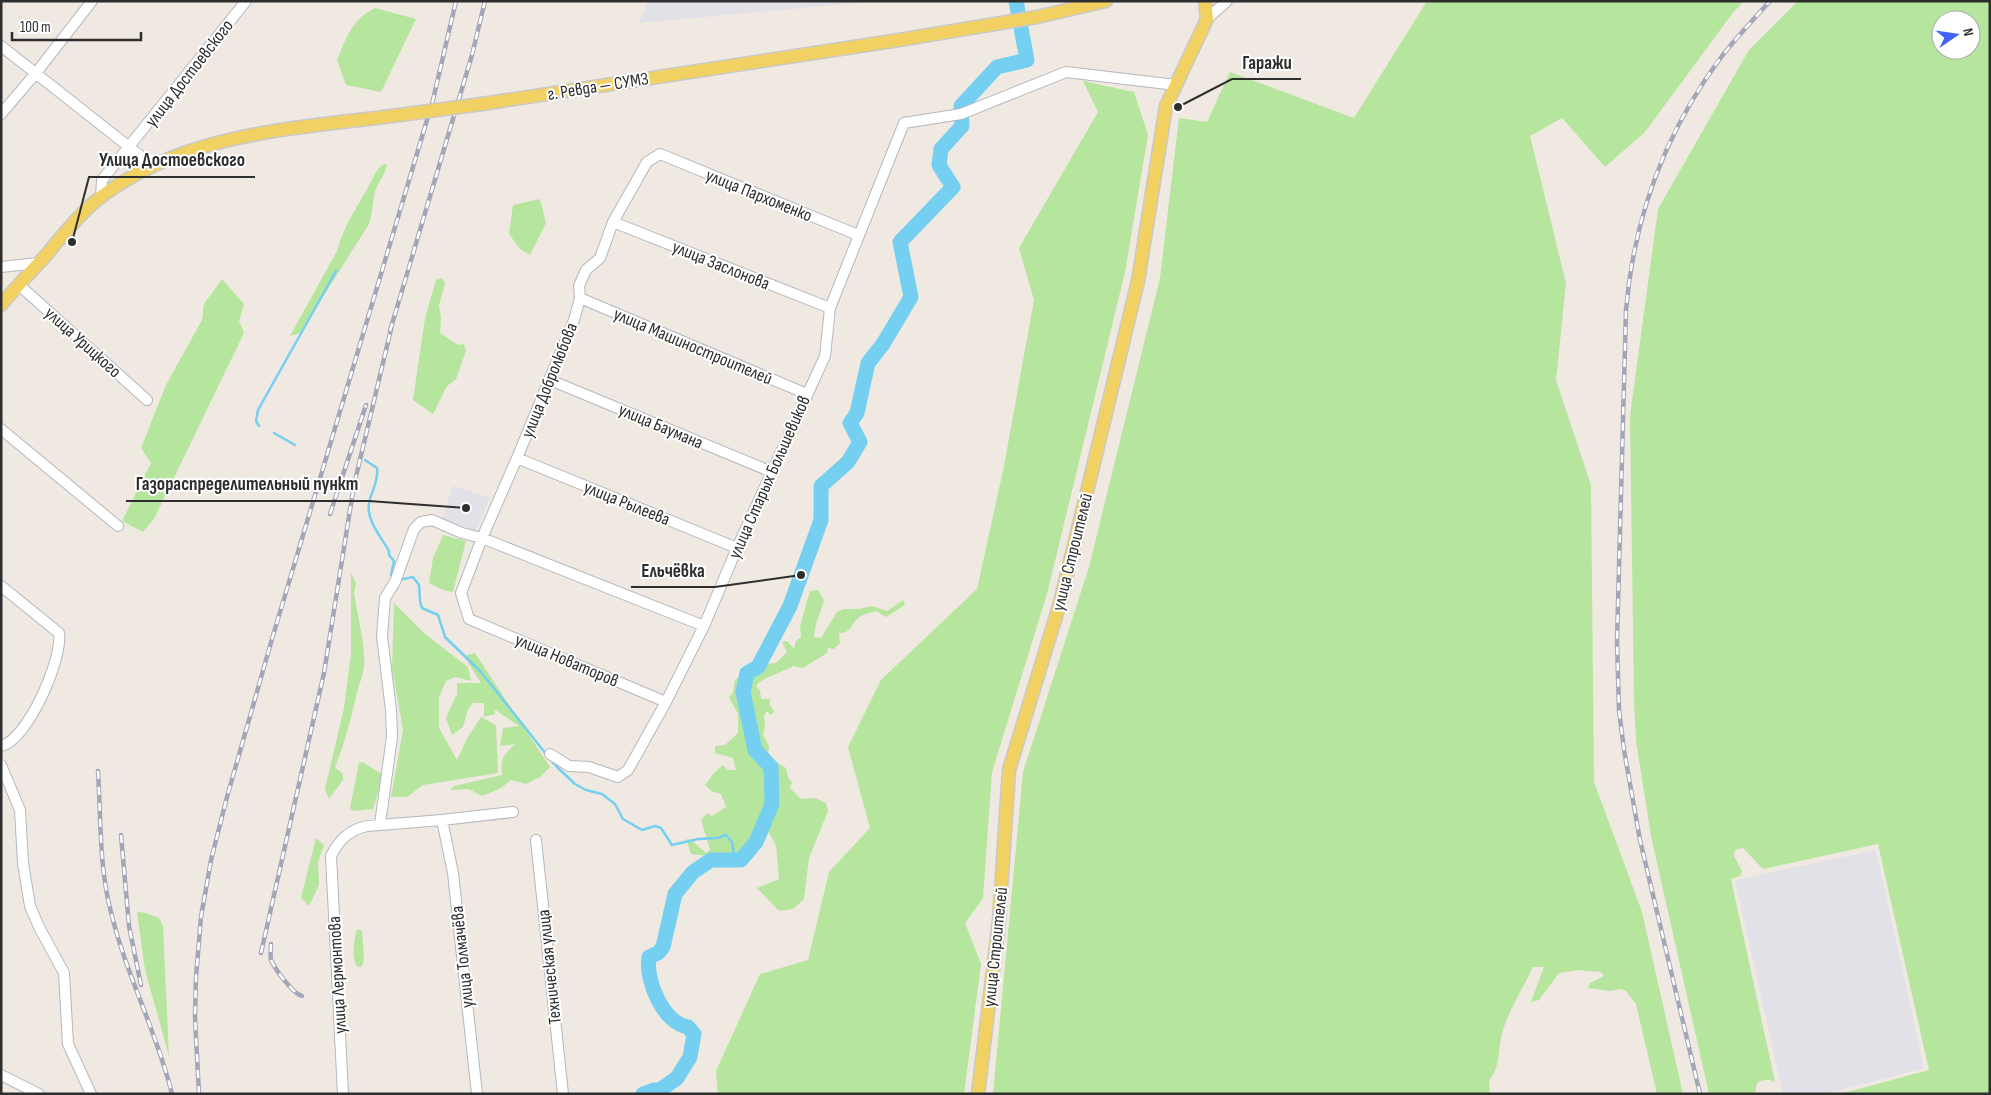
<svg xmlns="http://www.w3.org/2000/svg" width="1991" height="1095" font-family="'Sofia Sans Condensed',sans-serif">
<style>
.industrial{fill:#e3e1e8}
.green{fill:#b6e59e;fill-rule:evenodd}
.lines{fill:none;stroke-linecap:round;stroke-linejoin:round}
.stream{stroke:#75cff0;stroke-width:2.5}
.river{stroke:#75cff0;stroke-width:15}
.minor-casing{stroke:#b4b7c1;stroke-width:12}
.major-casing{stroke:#c9c9c9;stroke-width:15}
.minor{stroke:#fff;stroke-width:10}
.major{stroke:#f2d163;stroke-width:12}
.rail-casing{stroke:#a3a6b8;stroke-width:4.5}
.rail{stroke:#fff;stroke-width:2.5;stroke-dasharray:8;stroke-linecap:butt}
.major-bridge-casing{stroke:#c9c9c9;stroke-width:15;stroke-linecap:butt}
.major-bridge{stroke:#f2d163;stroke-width:12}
.labels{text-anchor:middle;stroke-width:4;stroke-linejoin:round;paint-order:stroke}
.street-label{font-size:18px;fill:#2e2e2e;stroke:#fff}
.leader{fill:none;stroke:#2e2e2e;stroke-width:2}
.callout-dot{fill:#2e2e2e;stroke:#fff;stroke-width:2}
.callout-label{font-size:19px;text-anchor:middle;font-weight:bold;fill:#2e2e2e;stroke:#fff;stroke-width:4;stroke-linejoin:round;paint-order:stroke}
</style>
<rect width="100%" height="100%" fill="#efe9e1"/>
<path class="industrial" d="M648 1H878L639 23Z
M453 486 490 498 476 531 442 518Z
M1876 850 1924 1068 1825 1094H1783L1735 880Z"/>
<path class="green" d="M1427 1H1744L1732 14 1645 132 1605 167 1562 118 1530 136 1566 283 1556 380 1591 485 1594 782 1642 912 1683 1094H1657L1636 1004 1626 991 1621 989 1611 991 1588 988 1590 983 1604 976 1601 972 1578 970 1559 973 1539 1000 1531 1002 1544 967H1533C1523 988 1510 1008 1503 1030 1497 1049 1502 1064 1489 1081L1490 1094H993L1023 772 1089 567 1160 278 1179 118 1207 122 1230 72 1354 118Z
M1798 1H1990V1094H1840L1929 1070 1878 844 1763 869 1743 848 1735 850 1734 856 1742 871 1740 876 1731 879 1775 1082C1768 1079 1763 1079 1757 1083L1755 1094H1709L1651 836 1636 741 1634 700 1630 416 1658 209 1749 50ZM1941 20H1971V50H1941Z
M375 8 416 19 381 92 346 85 337 60C347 37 351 20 375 8Z
M1083 81 1134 92 1148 135 1125 272 1047 594 992 772 983 898 965 923 981 964 964 1094H718L716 1071 760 974 808 960 829 872 870 828 848 747 881 680 977 589 1004 466 1034 300 1019 248 1098 112Z
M387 163C386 175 378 181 375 192 372 203 373 212 369 224L300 333 290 336 337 251C344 223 363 199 376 172L381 166Z
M540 199 546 223 530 255 520 249 509 234 513 205Z
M442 278 445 283 439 305 441 317 440 333 458 345 464 344 466 351 456 379 447 386 433 414 413 400 425 318 436 280Z
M222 279 244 304 239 321 244 333 154 519 143 532 122 521 151 463 141 448 166 385 202 320 204 304Z
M443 535 466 541 453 592 443 590 429 583 433 558Z
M351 573 356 583 354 593C357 614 366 647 364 667 363 676 359 684 357 693 351 718 345 743 335 767L343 774V780L329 799 325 789 344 708 351 654Z
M818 590 824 601 816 624 814 637 821 638 837 612 844 609H858L872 606 887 611 903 600 905 605 886 617 876 611C870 613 862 614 857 619 850 626 851 633 839 633L840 643 834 649 828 648 827 653 803 668 793 666C782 673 762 677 756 686L760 691 761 699H771L769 704 774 711 771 715 767 711 764 715 765 727 763 734 769 747 768 755 772 760 786 768 788 777 792 783 790 788 801 799 815 798 826 803 828 811 809 858 804 899 793 909 779 911 757 888 779 879 776 846 769 832 763 843 749 861 691 854 686 839 691 840 706 853 710 850 701 820 707 813 712 816 726 807 721 794 711 791 705 785 714 773 723 765 728 770H736L733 758 715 753V746L725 745 738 733V714L729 697 733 693 735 680 755 665 776 663 787 652 782 642 787 641 794 649 796 641 801 637 800 626 810 591Z
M394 603 424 633 468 667 471 681 455 677 446 681 439 697V728L457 760 468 737 481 717 496 725 498 773 423 785 407 797H391L403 730 392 668Z
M475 653 550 767 540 777 526 784 511 780 501 788 482 796 469 789 450 790 454 786 502 775C500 759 504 755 515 744L500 746 503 728 519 726 494 709 495 714 484 717V703H473L468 709 463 727 452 735 446 718 457 694V683H481L464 656Z
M362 762 382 774V778L373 809 353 811 350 808 359 763Z
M316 838 324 845 318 862 319 885 309 906 301 898Z
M137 912 146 913 159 918 163 926 169 1056 145 970Z
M359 929 362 931 364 959 362 966 358 967C350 958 355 941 356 931Z"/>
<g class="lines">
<path class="stream" d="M259 426 256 421 258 410 336 271
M274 433 295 445
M365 460 377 468C379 481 371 492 369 503 366 520 381 537 389 551V555L394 561 391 575 393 576
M399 580 413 577 419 585 420 601 422 608 438 615 445 637 481 672 546 754
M551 760 558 768 575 784 586 790 602 794 615 804 623 819 642 830 655 826 661 828 672 845 698 839 717 838 726 835 732 842 735 860"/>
<path class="river" d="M643 1094 654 1090H660L677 1078 690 1057 694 1034 688 1027C663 1023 645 980 649 957L658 953 663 947 675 894 693 872 711 860H741L756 842 772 804 771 767 755 750 743 692 747 673 758 667 790 606 821 520V486L848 462 860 442 850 423 857 413 868 363 883 344 911 297 900 242 953 187 939 165 941 149 962 126 961 106 997 67 1027 60 1016 1"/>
<defs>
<path id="minor" d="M1207 19 1227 1
M1 46 152 165
M1 114 36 73 92 1
M101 197 102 180 246 1
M613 222 830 308
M1 267 38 263
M18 284 147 400
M580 298 807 394
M550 380 772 472
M1 429 118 526
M517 458 737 548
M1 586 59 633C63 658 28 740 1 746
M666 702 469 619 461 593 482 538 517 458 574 320 580 298 579 286 586 270 600 258 613 222 647 162 660 154 858 235
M550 754 569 766 589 767 618 777 628 770 666 702 704 626 737 548 825 356 830 308 904 123 961 114 1066 72 1176 85
M1 765 20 810 23 863 30 906 39 927 64 973 68 1044 91 1094
M442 820 453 873 477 1094
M380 824 392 737 391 710 382 636 385 598 395 582 414 529 421 522 432 520 462 533 482 538 704 626
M536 840 563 1094
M1 1075 39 1094
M343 1094 331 856C339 840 349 830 367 826L442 820 513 812"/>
<path id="major" d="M482 104 899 40 1037 17 1106 1
M1 305C16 287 32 271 47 254 64 234 81 212 102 196 184 135 286 129 384 117
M978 1094 999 921 1009 770 1060 603 1138 281 1166 106 1207 19 1205 1"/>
</defs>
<use href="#minor" class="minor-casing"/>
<use href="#major" class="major-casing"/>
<use href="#minor" class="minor"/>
<use href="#major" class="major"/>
<defs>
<path id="rail" d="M390 331 472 55 485 1
M330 514 366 405
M98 771C101 818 99 867 111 912 126 975 157 1032 172 1094
M121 835 129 926 141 985
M271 944C271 949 270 955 271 960 275 969 293 994 302 996
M261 953 324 673 354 485 392 325
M199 1094 195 1017 196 977 201 917 211 860 227 797 272 639 433 100 456 1
M1700 1094 1640 840 1624 750 1619 710 1617 641 1626 310C1634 216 1665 132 1722 56 1737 37 1754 19 1770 1"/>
</defs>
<use href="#rail" class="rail-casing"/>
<use href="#rail" class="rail"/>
<defs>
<path id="major-bridge" d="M384 117 482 104"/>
</defs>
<use href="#major-bridge" class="major-bridge-casing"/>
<use href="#major-bridge" class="major-bridge"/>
</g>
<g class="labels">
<g class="street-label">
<text transform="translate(189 73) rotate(-52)" y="6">улица Достоевского</text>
<text transform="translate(598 86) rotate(-9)" y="6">г. Ревда — СУМЗ</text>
<text transform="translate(759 195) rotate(22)" y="6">улица Пархоменко</text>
<text transform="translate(721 265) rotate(22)" y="6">улица Заслонова</text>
<text transform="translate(83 342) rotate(42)" y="6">улица Урицкого</text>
<text transform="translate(693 346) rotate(23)" y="6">улица Машиностроителей</text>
<text transform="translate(549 380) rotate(-68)" y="6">улица Добролюбова</text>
<text transform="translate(661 426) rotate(23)" y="6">улица Баумана</text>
<text transform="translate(769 477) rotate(-66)" y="6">улица Старых Большевиков</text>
<text transform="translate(627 503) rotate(22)" y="6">улица Рылеева</text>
<text transform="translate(1072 552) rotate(-76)" y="6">улица Строителей</text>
<text transform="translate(567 660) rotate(23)" y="6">улица Новаторов</text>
<text transform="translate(995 947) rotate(-84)" y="6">улица Строителей</text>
<text transform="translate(462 957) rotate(-96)" y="6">улица Толмачёва</text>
<text transform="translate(549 967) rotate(-96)" y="6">Техническая улица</text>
<text transform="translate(337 975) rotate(-93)" y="6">улица Лермонтова</text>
</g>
</g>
<path class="leader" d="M1178 107L1232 79H1301M72 242L89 177H255M466 508L369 501H126M801 575L715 587H631"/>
<g class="callout-dot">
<circle cx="1178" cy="107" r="5"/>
<circle cx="72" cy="242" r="5"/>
<circle cx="466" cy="508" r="5"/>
<circle cx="801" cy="575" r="5"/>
</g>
<g class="callout-label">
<text x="1267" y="69">Гаражи</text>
<text x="172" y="166">Улица Достоевского</text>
<text x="247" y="490">Газораспределительный пункт</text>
<text x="673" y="577">Ельчёвка</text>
</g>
<rect width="1991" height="1095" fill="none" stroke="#2e2e2e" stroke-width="5"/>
<g transform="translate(1956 35) rotate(77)"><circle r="24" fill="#ffffff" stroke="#ababab"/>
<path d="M0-4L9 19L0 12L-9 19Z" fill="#4264fb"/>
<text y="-8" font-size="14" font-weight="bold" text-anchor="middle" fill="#2e2e2e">N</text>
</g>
<path d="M12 32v8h129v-8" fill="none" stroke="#2e2e2e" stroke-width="2.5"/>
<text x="20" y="32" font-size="15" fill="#2e2e2e" stroke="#ffffff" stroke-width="4" paint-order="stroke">100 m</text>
</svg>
